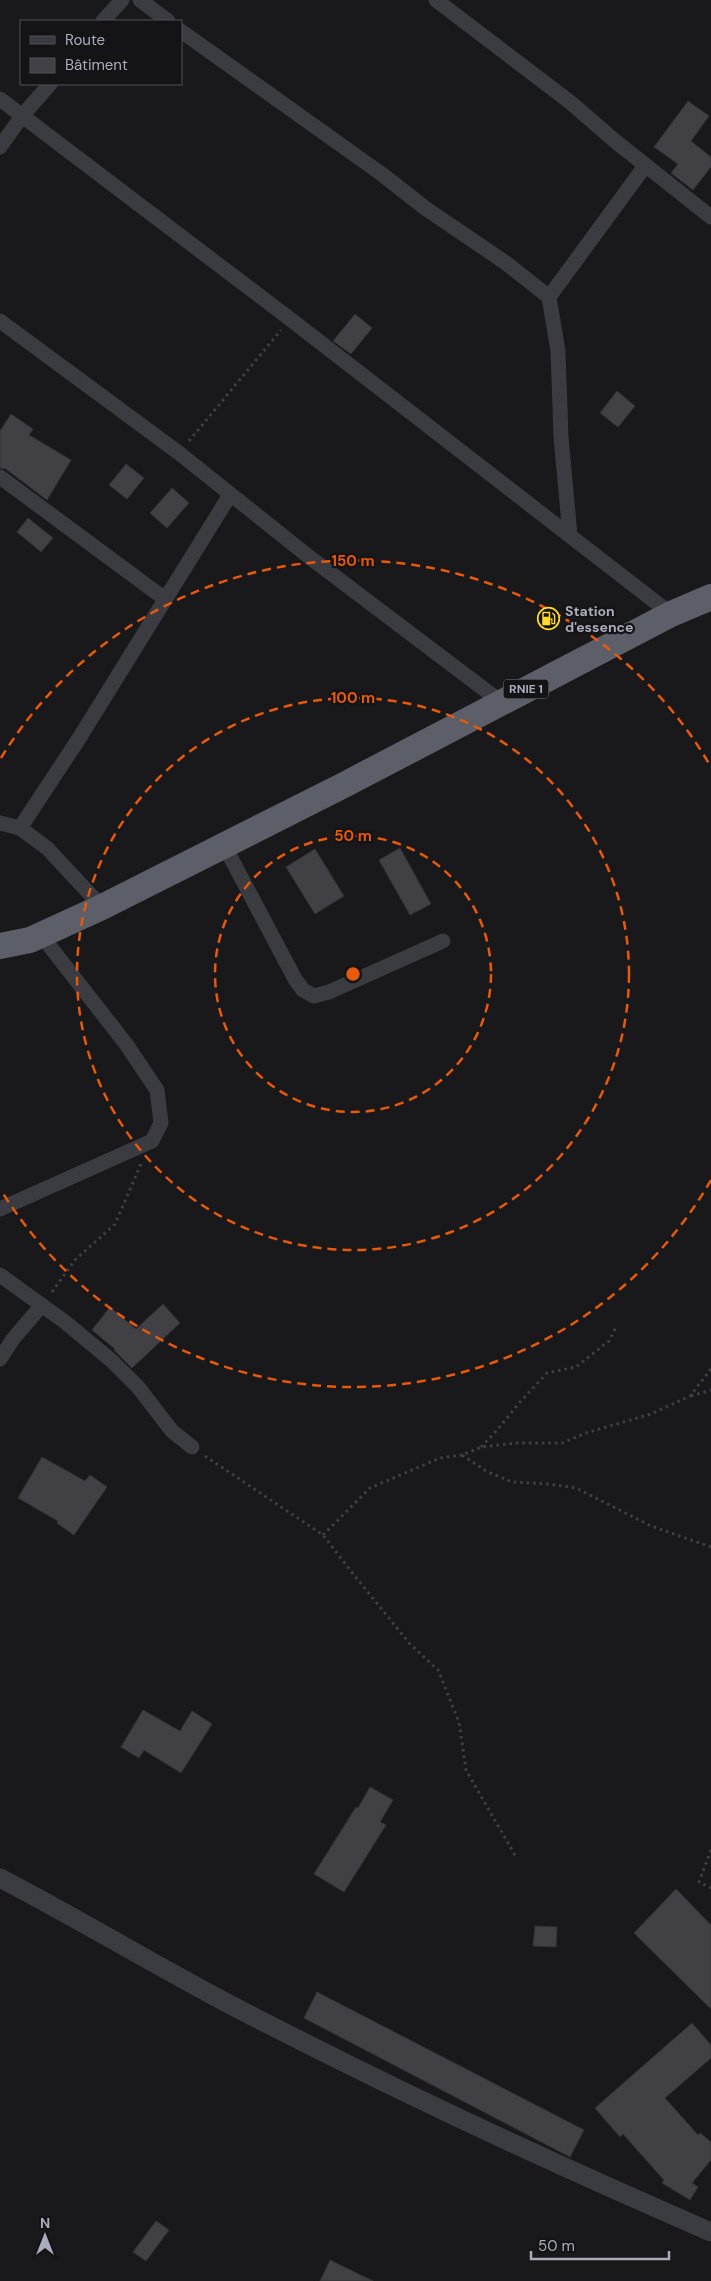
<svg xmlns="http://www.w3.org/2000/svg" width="711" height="2281" font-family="'DM Sans',sans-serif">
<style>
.building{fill:#404045;stroke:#333237}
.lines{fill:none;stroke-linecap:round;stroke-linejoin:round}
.path{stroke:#3f4047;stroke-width:3;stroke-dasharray:2.5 4;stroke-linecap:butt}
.minor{stroke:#3b3b42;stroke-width:15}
.tertiary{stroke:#3b3b42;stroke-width:19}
.trunk{stroke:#5c5e68;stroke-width:26}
.ring{fill:none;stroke:#e8590c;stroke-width:2.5;stroke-dasharray:9 6}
.labels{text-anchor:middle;stroke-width:4.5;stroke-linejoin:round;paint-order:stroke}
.shield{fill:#141316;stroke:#7d7e8a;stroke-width:1}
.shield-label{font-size:12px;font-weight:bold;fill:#aaacbb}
.poi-label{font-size:14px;font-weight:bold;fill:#aaacbb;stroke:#141316;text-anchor:start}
.centre{fill:#e8590c;stroke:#141316;stroke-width:2.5}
.ring-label{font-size:15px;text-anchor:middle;font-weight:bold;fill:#e8590c;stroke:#141316;stroke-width:4.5;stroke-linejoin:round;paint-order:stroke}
</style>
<rect width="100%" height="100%" fill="#19181b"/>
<path class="building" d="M688 101 709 116 691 141 711 157V167L693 190 671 173 678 164 654 147Z
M355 314 372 328 351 354 333 341Z
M617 391 635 406 618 427 600 413Z
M11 414 33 429 29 435 71 460 47 500 6 469 0 468V431Z
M126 464 144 478 127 499 109 485Z
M172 488 189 503 167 528 150 513Z
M28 518 53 538 41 552 17 532Z
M400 848 431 904 410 915 379 860Z
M315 849 344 896 315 914 286 867Z
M163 1304 180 1323 132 1368 114 1350 115 1349 92 1330 110 1307 136 1329Z
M42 1457 85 1481 90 1475 107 1487 74 1535 57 1523 58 1521 18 1498Z
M143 1710 180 1731 192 1711 212 1724 181 1773 144 1750 139 1758 121 1747Z
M370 1787 393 1800 380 1822 386 1825 344 1892 314 1874 356 1807 358 1808Z
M676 1889 711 1925V2009L634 1933Z
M535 1926 557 1927 556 1947 533 1946Z
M317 1992 584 2130 570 2157 304 2018Z
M692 2023 711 2045V2058L665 2098 698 2135 700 2133 711 2142V2160L692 2183 698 2187 690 2200 662 2183 664 2180 623 2134 620 2137 595 2108Z
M156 2221 169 2230 146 2261 133 2252Z
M330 2260 373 2281H320Z"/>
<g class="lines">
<path class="path" d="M189 441 281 330
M52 1292 75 1260 115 1224 141 1164
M711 1369 690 1396 651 1414 586 1433 562 1443H516L481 1447 462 1455 486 1471 512 1482 548 1484 576 1488 651 1526 711 1547
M691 1396 711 1390
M481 1447 498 1429 520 1402 547 1373 576 1367 609 1341 616 1327
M205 1456 323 1535 350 1570 410 1644 438 1670 459 1722 466 1770 516 1857
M323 1535 370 1488 440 1458 462 1455
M711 1850 699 1882 711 1888"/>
<path class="minor" d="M140 0 168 21
M436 0 570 102 615 141 711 217
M103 21 122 0
M181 31 383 175 425 208 506 263 549 297 558 351 561 437 570 535
M0 99 290 319 671 614
M0 147 22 116 50 84
M549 297 645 166
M0 321 179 453 308 556 501 702
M0 477 165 599
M0 823 20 828 47 848 102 907
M20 828 78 740 230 495
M224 845 295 979 303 990 314 996 329 992 443 941
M0 1209 152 1141 161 1123 157 1090 126 1044 41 935
M0 1275 65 1322 112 1361 138 1387 172 1431 192 1447
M0 1359 13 1339 42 1305"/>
<path class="tertiary" d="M0 1878C77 1918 151 1963 227 2003 386 2086 547 2161 711 2232"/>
<path class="trunk" d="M0 946 30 940 102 907 344 785 671 614 711 597"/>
</g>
<g class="ring">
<circle cx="353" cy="974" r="138"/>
<circle cx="353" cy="974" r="276"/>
<path d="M711 1180A413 413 0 0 1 1 1190M1 758A413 413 0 0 1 711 767"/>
</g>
<defs>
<symbol id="fuel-ring" viewBox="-11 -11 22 22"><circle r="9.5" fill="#141316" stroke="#ffd92c" stroke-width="1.5"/><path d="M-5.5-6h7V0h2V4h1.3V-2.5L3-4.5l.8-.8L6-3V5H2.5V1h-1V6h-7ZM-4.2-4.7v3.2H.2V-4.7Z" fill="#ffd92c"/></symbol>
</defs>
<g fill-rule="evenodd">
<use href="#fuel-ring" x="536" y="606" width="25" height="25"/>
</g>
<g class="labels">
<rect class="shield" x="503.5" y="679.5" width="45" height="19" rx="4"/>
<g class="shield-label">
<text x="526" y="693">RNIE 1</text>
</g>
<g class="poi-label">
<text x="565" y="616">Station<tspan x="565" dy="16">d'essence</tspan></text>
</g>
</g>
<circle cx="353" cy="974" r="8" class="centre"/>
<g class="ring-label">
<text x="353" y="566">150 m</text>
<text x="353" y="703">100 m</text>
<text x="353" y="841">50 m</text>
</g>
<rect x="20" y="20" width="162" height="65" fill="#141316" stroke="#505058"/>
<rect x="30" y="36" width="25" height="8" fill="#3b3b42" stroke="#505058"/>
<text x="65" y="45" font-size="15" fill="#aaacbb">Route</text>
<rect x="30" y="58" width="25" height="15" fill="#404045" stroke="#505058"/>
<text x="65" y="70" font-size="15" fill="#aaacbb">Bâtiment</text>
<g transform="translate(45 2236)" stroke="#141316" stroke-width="4" paint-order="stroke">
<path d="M0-4L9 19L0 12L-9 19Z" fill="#aaacbb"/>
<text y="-8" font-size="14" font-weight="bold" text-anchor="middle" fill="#aaacbb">N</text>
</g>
<path d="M531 2251v8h138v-8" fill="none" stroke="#aaacbb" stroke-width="2.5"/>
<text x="538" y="2251" font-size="15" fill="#aaacbb" stroke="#141316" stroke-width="4" paint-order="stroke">50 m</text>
</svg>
